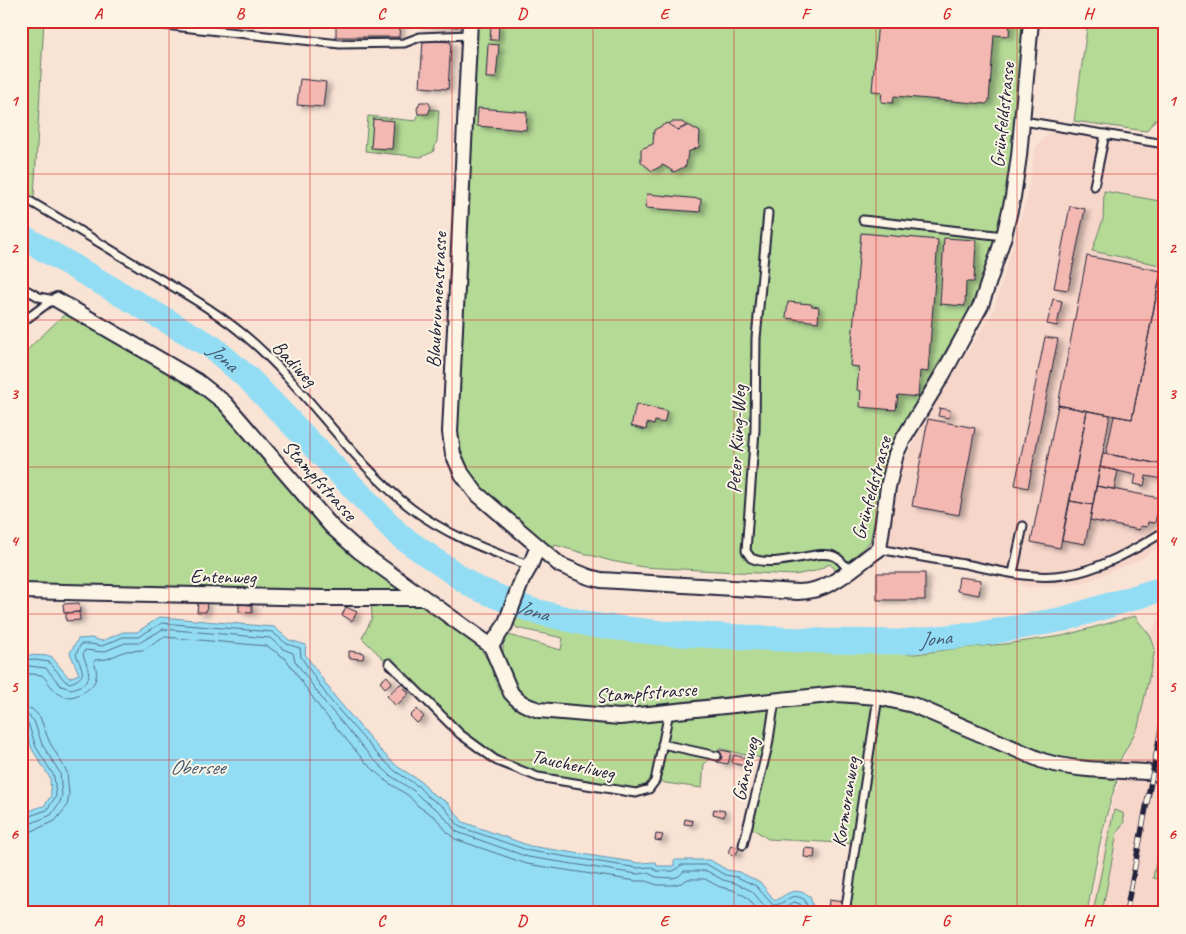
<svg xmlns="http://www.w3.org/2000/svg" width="1186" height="934" font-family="Caveat,sans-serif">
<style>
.built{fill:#f7d6ca}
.green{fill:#b4da96;stroke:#6b7e68}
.water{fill:#93ddf4;stroke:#6692aa}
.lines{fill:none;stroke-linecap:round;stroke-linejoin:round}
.shore{stroke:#4f6d85;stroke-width:1}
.stream{stroke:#6692aa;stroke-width:4.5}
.river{stroke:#93ddf4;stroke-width:25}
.building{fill:#f3b8b1;stroke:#22223b;filter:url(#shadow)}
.lane-casing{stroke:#22223b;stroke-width:11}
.street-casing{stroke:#22223b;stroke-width:18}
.lane{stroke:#fcf5e5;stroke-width:7}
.street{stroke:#fcf5e5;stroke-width:14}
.rail-casing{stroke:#22223b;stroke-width:5.5}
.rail{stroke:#fcf5e5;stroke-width:4;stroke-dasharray:11;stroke-linecap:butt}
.grid{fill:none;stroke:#d62828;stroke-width:1;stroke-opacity:0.55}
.labels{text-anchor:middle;stroke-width:4;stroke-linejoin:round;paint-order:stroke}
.street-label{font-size:20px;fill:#22223b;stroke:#fcf5e5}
.water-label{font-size:21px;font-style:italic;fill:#445a72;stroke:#fcf5e5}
.neatline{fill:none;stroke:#d62828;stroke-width:2}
.grid-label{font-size:16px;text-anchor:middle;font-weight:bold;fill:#d62828}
</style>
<defs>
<filter id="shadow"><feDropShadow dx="5" dy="3" stdDeviation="2.5" flood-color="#0004"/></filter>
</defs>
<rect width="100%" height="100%" fill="#f9e3d5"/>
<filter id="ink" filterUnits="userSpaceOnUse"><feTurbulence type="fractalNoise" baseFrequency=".02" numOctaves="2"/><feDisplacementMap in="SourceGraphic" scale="10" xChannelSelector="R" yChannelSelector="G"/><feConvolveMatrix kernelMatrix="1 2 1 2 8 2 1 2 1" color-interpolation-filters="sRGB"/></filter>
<g filter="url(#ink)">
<path class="built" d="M1051 130 1165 150V543L1139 560 1081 584 1028 588 960 561 885 544 892 505 903 464 927 416 993 312 1027 197 1035 148Z
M1165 607V913H1090L1113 797 1120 782 1145 643Z"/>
<path class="green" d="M21 21H44L34 198 21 188Z
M476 21H1024L1011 175 994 249 978 294 893 443 886 466 870 542 837 572 830 564 815 571 794 575 643 567 611 561 555 545 552 554 542 539 487 497 472 479 462 460 457 443V418Z
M1088 21H1165L1164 90 1158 117 1146 131 1074 121Z
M420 109 439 110 437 141 433 152 421 157 365 151 368 116 416 121Z
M1104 191 1165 202V240L1160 265 1092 251 1103 219Z
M69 310 171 372 215 401 277 471 480 648C497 672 506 707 536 716L613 723 799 704 867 701 909 711 1043 768 1064 773 1113 778 1117 781C1102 823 1095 869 1087 913H850L859 844 768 839 752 828 767 759 741 754 719 748 718 753 704 764 702 788 665 783 659 780 649 789 636 793 538 777 497 761 460 734 362 638 372 618 371 598 21 591V359L31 346Z
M513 616 564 628 635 638 798 650 916 654 960 648 1005 644 1062 636 1135 616C1145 632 1150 629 1155 650L1138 727 1118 764C1089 763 1066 761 1038 752L892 694 629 711 534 703C516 694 503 670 503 650 503 644 504 639 505 634L561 650 563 638 517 628 512 622Z
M1114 810 1123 813 1124 822 1117 833 1102 913H1093Z
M1165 816V880L1153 878Z"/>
<path class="water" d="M160 617 274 627 289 640 306 645 305 654 335 697 380 750 398 767 422 782 430 792 448 803 463 822 530 846 639 863 656 862 657 866H674V860H710L727 870 739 872 760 882 775 901C790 892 794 887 810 896L813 907 819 913H21V815L39 807 44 806 51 796 50 778 32 749 21 719V642L24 655 51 656 69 678 79 674 70 653 78 639 91 638 102 641 123 632H137Z"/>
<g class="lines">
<path class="shore" d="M21 658 49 662 65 681 70 683C90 676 81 669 76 654L81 644H90L102 646 123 637H138L162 623 272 632 287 644 300 648 301 657 330 700 376 753 395 771 418 786 427 796 444 807 460 827 530 851 638 868 651 867 657 871H674L681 865H708L725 875 737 877 756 886 773 905C787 905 789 890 805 900L808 909 811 913
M21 665 46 668 61 686 71 689C95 683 90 673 83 655L85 650 103 652 125 643H139L163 629 270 638 283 649 293 653 295 661 326 704 372 758 391 776 414 791 423 800 440 812 457 832 528 857 637 874 648 873 656 877 673 878 679 876 684 871H707L723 880 735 883 752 891 766 908 771 911H779L794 902 800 904 803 913
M21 673 42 675C48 681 53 691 61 695 68 698 74 697 80 694 95 687 100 677 94 662L95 660 107 659 126 651 143 650 165 637 267 646 286 659 320 708 366 763 386 781 409 796 418 806 435 817 449 834 455 839 527 864 636 881H646L657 885H673L681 883 688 879H705L720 887 733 890 747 897 760 913
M21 707 32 709 40 717 49 741 67 772 69 795 67 806 55 821 30 832 21 833
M21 714 29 716 34 721 42 744 60 773 62 795 60 802 51 815 27 825 21 826
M21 721 28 723 36 747 54 776 56 796 47 810 21 819"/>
<path class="stream" d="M21 35 22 21"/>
<path class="river" id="s1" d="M21 236 212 347 250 380 400 536 474 587 530 610 592 625 661 633 823 641 900 642 986 633 1064 619 1165 588"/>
</g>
<path class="building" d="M336 21H400L399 37H336Z
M417 21H458V27L417 24Z
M878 21H1010L1009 36 994 35 989 101 986 104 894 96 893 103 881 102 882 92 872 91Z
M491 24H499L498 40H490Z
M423 40 451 42 448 89 420 87Z
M488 44 499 45 496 78H486Z
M300 79 326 82 323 107 297 105Z
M420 102H428L431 107 428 114H418L417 109Z
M478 108 527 112 526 130 477 126Z
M373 119 394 121 392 149 371 148Z
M672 122H682L687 126 678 130 668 124Z
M667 123 678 130 688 125 700 132 699 147 688 152 686 166 674 172 663 165 652 171 641 162V149L653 144 654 130Z
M1165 174V200L1160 199Z
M647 194 701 199 700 212 645 208Z
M1070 206 1085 209 1068 290 1054 288Z
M861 233 938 240 928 372 920 371 918 397 898 395 896 410 860 407 861 391 857 390 859 367 850 366Z
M944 238 976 240 974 282H966L965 306 940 304Z
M1165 253V465L1106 454 1114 416 1132 419Z
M1087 256 1161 271 1132 419 1058 405Z
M1053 299 1062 301 1057 326 1047 324Z
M788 302 811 304 812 306 819 307 818 322 786 318Z
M1045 337 1058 339 1028 488 1015 485Z
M636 404 667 411 664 423 655 421 654 425 647 423 646 430 631 426Z
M1058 405 1087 411 1060 548 1031 542Z
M940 408 950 410 949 418 938 416Z
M1087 411 1110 415 1093 505 1070 501Z
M928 419 975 428 959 515 912 506Z
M1103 453 1165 465 1163 479 1146 476 1144 486 1134 484 1136 475 1100 467Z
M1100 467 1118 471 1114 489 1096 486Z
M1096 486 1160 498 1155 523 1148 522 1147 527 1140 526 1139 530 1090 520Z
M1070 501 1093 505 1085 544 1062 540Z
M877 573H925V600H877Z
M959 577 981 580 979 595 957 591Z
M198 602 207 603 206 612H197Z
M79 603 80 612 64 613 63 604Z
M239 604 252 605V613L239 612Z
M346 607 357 612 352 621 342 615Z
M79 612 80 620 66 621V613Z
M349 651 364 653 363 659 349 658Z
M387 676 392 682 385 688 380 682Z
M400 684 409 693 396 706 387 696Z
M417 709 424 717 417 723 410 716Z
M720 750 731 752 728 764 717 762Z
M734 755 746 758 744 766 732 763Z
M714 809 725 811 724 817 713 814Z
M685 819 693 821 692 825 684 824Z
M656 834 663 835 661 841 655 840Z
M731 845 739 848 735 856 728 853Z
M805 848 815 849 814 858 804 857Z
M829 900 843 902 842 912 828 910Z"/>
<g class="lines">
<defs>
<path id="lane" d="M130 21 200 29
M200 21V29L340 44 404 43 420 37 469 35
M1023 121 1165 144
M1094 186 1105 134
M21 196C64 221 106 247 148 272 181 291 214 310 243 334 304 384 349 460 411 508 448 536 488 550 530 566
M768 213 756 338 755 430 746 551 751 558C777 570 820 547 836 557 841 560 846 567 850 572
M863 220 1004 236
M21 287 39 297 54 300
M21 323 48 303 57 300
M879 549C909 555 940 560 970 565 1000 571 1033 580 1064 575 1098 571 1136 549 1165 531
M1013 573 1023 526
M389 663 460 734 497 761 538 777 636 793 649 789 655 781 669 712
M662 744 717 756
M743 845 768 746 775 700
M845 913 878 697"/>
<path id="street" d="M470 21 450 432 453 454 462 474 476 493 560 565 589 577 601 580 798 592C831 592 854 566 879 549L888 487 896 454 902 441 943 374 981 305 1004 236 1013 197 1019 156 1031 21
M57 300 197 381 225 403 332 527 359 551 491 646 511 693C519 703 527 706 539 710L620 717 838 694 878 697 913 705 1043 761C1076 771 1112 770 1146 772
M21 591 322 598H423
M491 646 505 625 522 580 530 566 538 546
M1158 774 1165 776"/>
</defs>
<use href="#lane" class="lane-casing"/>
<use href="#street" class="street-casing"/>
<use href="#lane" class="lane"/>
<use href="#street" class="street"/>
<defs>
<path id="rail" d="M1126 913 1165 708"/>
</defs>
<use href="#rail" class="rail-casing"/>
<use href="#rail" class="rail"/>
</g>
</g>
<path class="grid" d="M169 21V913M310 21V913M452 21V913M593 21V913M734 21V913M876 21V913M1017 21V913M21 174H1165M21 320H1165M21 467H1165M21 614H1165M21 760H1165"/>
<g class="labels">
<g class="street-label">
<text transform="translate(1002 115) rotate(-84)" y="7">Grünfeldstrasse</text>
<text transform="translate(436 300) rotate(-87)" y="7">Blaubrunnenstrasse</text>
<text transform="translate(295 363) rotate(47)" y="7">Badiweg</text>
<text transform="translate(736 439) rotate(-87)" y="7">Peter Küng-Weg</text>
<text transform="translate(320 480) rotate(48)" y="7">Stampfstrasse</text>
<text transform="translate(871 488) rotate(-75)" y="7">Grünfeldstrasse</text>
<text transform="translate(223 576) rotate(1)" y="7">Entenweg</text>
<text transform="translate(646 692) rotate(-4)" y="7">Stampfstrasse</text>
<text transform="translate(573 764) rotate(12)" y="7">Taucherliweg</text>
<text transform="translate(745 769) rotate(-77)" y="7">Gänseweg</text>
<text transform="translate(845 802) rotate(-81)" y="7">Kormoranweg</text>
</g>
<g class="water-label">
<text dy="7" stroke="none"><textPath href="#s1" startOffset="236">Jona</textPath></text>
<text dy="7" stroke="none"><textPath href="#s1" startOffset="641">Jona</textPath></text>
<text dy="7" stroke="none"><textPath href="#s1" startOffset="1046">Jona</textPath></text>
<text x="197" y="774">Obersee</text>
</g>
</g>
<rect width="1186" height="934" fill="none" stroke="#fcf5e5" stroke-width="55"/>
<rect x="28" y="28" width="1130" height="878" class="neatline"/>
<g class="grid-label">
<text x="98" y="19">A</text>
<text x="240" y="19">B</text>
<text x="381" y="19">C</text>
<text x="522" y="19">D</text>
<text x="664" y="19">E</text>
<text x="805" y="19">F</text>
<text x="946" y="19">G</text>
<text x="1088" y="19">H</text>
<text x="14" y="106">1</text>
<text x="1172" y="106">1</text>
<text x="14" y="253">2</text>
<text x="1172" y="253">2</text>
<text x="14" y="399">3</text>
<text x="1172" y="399">3</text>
<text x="14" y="546">4</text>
<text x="1172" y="546">4</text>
<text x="14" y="692">5</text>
<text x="1172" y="692">5</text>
<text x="14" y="839">6</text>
<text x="1172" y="839">6</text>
<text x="98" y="926">A</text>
<text x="240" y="926">B</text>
<text x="381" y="926">C</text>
<text x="522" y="926">D</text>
<text x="664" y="926">E</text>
<text x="805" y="926">F</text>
<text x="946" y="926">G</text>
<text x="1088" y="926">H</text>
</g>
</svg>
